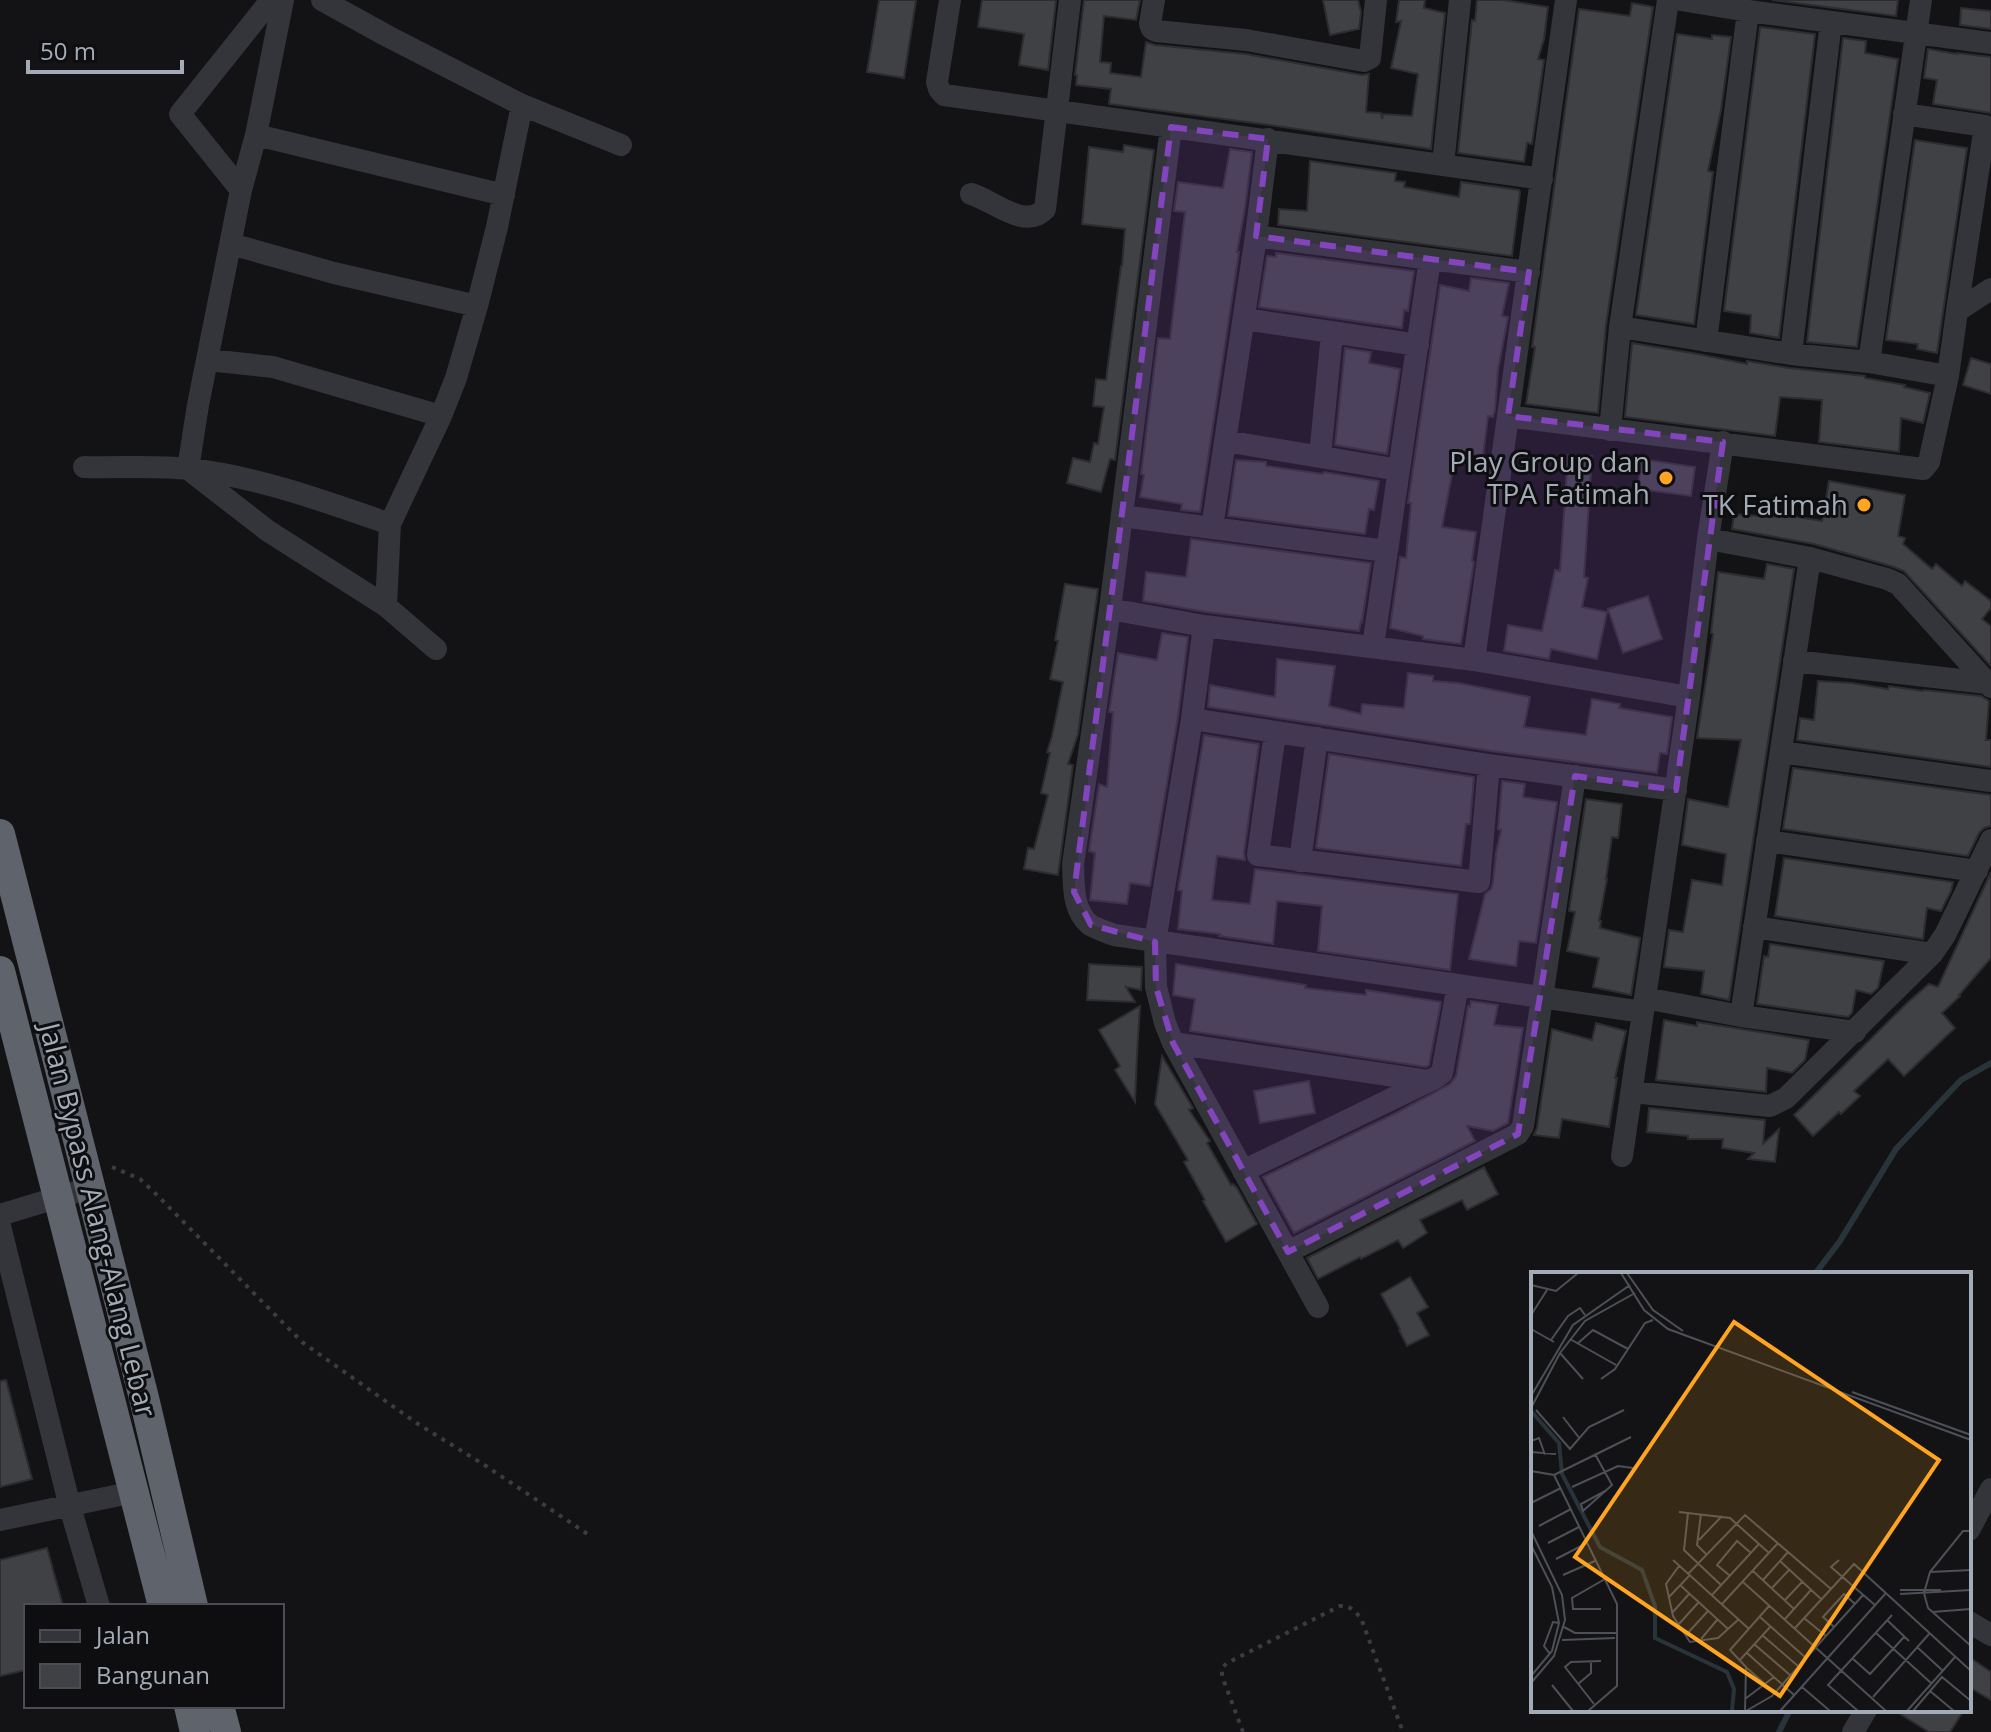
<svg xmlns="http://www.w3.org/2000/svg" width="1991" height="1732" font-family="'Open Sans',sans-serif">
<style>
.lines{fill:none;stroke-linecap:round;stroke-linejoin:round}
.stream{stroke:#28333a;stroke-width:6}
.building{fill:#3f4145;stroke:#2d2d31;stroke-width:2}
.path{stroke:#3a3c41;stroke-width:4;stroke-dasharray:4 6;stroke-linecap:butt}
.minor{stroke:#34353a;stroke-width:22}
.highway{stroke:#5f636c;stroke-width:30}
.marked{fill:#8345bd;fill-opacity:0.2;stroke:#8345bd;stroke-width:6;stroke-dasharray:16 10;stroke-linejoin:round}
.poi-dot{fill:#ffa521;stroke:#0e0e10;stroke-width:3}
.labels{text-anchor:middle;stroke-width:6;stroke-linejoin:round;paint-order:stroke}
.poi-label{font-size:28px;fill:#a3abb7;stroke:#0e0e10;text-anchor:end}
.street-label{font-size:28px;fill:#a3abb7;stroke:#0e0e10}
.inset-river{fill:none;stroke:#28333a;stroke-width:4}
.inset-road{fill:none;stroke:#4d5056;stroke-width:2}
.view{fill:#ffa521;fill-opacity:0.15;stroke:#ffa521;stroke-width:4}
.inset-edge{fill:none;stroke:#a3abb7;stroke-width:4}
</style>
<rect width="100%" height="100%" fill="#131315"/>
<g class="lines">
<path class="stream" d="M1815 1274 1840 1241 1896 1149 1961 1080 1991 1063
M1779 1732 1790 1710"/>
</g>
<path class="building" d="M879 0H916L904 78 867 72Z
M982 0H1056L1048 70 1019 65 1024 34 978 27Z
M1084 0H1140L1136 20 1104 16 1100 62 1111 63 1110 73 1141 77 1146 42 1155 45 1246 54 1362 75 1369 74 1366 112 1381 113 1382 119 1383 114 1412 116 1418 74 1391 68 1401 21 1396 22 1399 0H1425L1424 8 1445 13 1431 149 1270 125 1109 104 1111 89 1076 85 1077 75H1075Z
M1323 0H1358L1361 12 1359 29 1330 35Z
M1477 0H1503L1548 7 1544 39 1538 59 1544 60 1532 144 1527 143 1524 162 1458 153 1472 20 1475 21Z
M1772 0H1898L1896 16Z
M1632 3 1653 7 1606 325 1598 413 1526 404 1535 347H1532L1579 9 1630 16Z
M1961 8 1991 11V29L1960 25Z
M1760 27 1815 34 1779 338 1750 333 1751 315 1724 311Z
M1677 34 1712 39V35L1731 37 1721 110 1708 171 1713 172 1694 324 1636 315Z
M1843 38 1866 41 1865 53 1898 59 1857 347 1807 342Z
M1928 49 1957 54V53L1991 57V113L1933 104 1937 80 1924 78Z
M1915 140 1967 148 1937 353 1917 349 1918 344 1886 340Z
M1124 145 1154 150 1115 460 1110 459 1101 492 1067 483 1073 458 1090 462 1094 443 1098 444 1104 407 1093 406 1096 379 1106 380 1121 266H1122L1125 229 1082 224 1089 147 1123 152Z
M1230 149 1252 152 1245 208 1237 252H1239L1200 512 1181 510 1182 504 1140 497 1144 475 1141 474 1158 338 1170 339 1185 212 1174 211 1178 182 1223 188Z
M1310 161 1396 173 1395 181 1405 182 1404 187 1459 197 1461 182 1519 190 1520 192 1512 256 1278 225 1279 209 1307 211Z
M1276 253 1414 271 1408 311 1404 310 1402 328 1259 307 1267 256 1276 257Z
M1471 278 1509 283 1502 316 1508 317 1498 370 1495 410 1493 417 1488 416 1483 456 1456 453 1442 527 1476 532 1472 561 1474 562 1461 644 1423 639V636L1390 628 1400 557 1406 558 1411 503H1408L1440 285 1469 291Z
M1632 343 1698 354 1747 364V361L1789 368 1865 376V378L1905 385 1904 387 1930 393 1923 423 1901 418 1899 452 1819 442 1822 400 1780 397 1775 436 1625 417Z
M1345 348 1371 352 1369 363 1400 369 1387 454 1335 445Z
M1971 358 1991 364V394L1963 385Z
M1568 455 1592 456 1584 577 1588 578 1582 607 1607 612 1597 659 1551 649 1549 659 1504 651 1508 625 1542 631 1555 570 1560 571Z
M1641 459 1695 467 1691 496 1638 489Z
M1236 460 1266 462V466L1323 474 1324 472 1379 481 1374 510 1369 509 1365 534 1228 516Z
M1829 481 1905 495 1898 536 1905 538 1903 544 1932 569 1936 564 1962 586 1965 581 1991 601V608L1982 619 1991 626V666L1904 571 1891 566 1814 544 1732 529 1734 514 1774 517 1775 513 1822 521Z
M1191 539 1371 563 1362 622 1361 621 1359 631 1206 612 1143 601 1146 572 1186 577Z
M1767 564 1794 569 1729 1000 1701 994 1704 971 1664 967 1669 930 1683 932 1692 880 1722 885 1726 854 1682 845 1688 799 1728 807 1741 740 1697 738 1713 634 1711 633 1718 572 1764 579Z
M1065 584 1098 589 1078 734 1068 764 1073 765 1058 875 1024 869 1028 848 1034 849 1048 795 1041 793 1050 753 1047 752 1052 736 1063 682 1050 679 1058 641 1055 640Z
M1648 596 1662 639 1623 653 1608 609Z
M1162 633 1188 637 1178 717 1150 886 1130 883 1127 904 1090 900 1095 853 1089 851 1099 784 1107 787 1113 712H1109L1118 653 1157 660Z
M1277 659 1335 666 1329 706 1361 714 1362 704 1404 708 1408 673 1433 676V681L1458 683 1530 697 1524 727 1586 735 1592 699 1620 704 1619 708 1672 717 1667 754 1660 753 1657 773 1491 751 1208 707 1210 685 1275 697Z
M1818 681 1852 683 1888 689 1889 686 1923 691 1924 690 1981 696 1989 701 1986 740H1991V767L1797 740 1800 718 1814 720Z
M1204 735 1259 744 1244 853 1245 860 1217 856 1212 900 1250 904 1255 869 1458 894 1450 970 1318 951 1322 906 1277 901 1273 944 1219 936 1220 934 1178 929 1182 891 1178 890Z
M1329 754 1474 777 1470 824H1466L1461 866 1316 848Z
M1793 768 1991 795V826L1984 828 1979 833 1968 856 1783 829Z
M1502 781 1525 784 1523 797 1557 802 1536 943 1519 941 1516 966 1469 959 1485 894 1491 889 1493 883 1496 853 1501 830 1498 829Z
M1586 799 1622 804 1618 838 1612 837 1606 879H1607L1599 921H1601L1600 928 1640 938 1631 995 1593 987 1599 958 1567 951 1575 912 1569 911Z
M1784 858 1953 882 1951 891 1941 911 1927 908 1923 939 1775 916Z
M1991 872V958L1959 995 1960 996 1942 1013 1955 1028 1904 1076 1888 1059 1854 1091 1860 1096 1841 1114 1839 1112 1813 1136 1794 1115 1907 1003 1929 984 1938 987Z
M1770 944 1884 961 1878 988 1871 994 1856 990 1852 1013 1848 1017 1757 1004 1764 956 1768 957Z
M1089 964 1142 967 1141 990 1126 987 1135 1002 1087 1000Z
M1176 964 1306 985 1305 988 1366 995V990L1441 1002 1429 1065 1426 1067 1190 1031 1195 999 1173 995Z
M1471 1001 1498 1005 1494 1025 1523 1028 1508 1123 1493 1131 1467 1126 1475 1141 1294 1233 1263 1177 1396 1113 1450 1084 1456 1076 1468 1006 1470 1007Z
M1140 1006 1137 1055 1135 1102 1115 1070 1120 1066 1099 1030Z
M1664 1020 1697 1026V1022L1809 1040 1805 1060 1792 1073 1767 1068 1766 1092 1656 1080Z
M1596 1023 1626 1031 1615 1078H1617L1609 1127 1562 1119 1559 1138 1534 1135 1537 1128 1552 1029 1592 1040Z
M1162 1056 1193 1108 1189 1110 1210 1141 1207 1143 1231 1185 1233 1184 1237 1188 1257 1224 1226 1242 1203 1201 1205 1200 1184 1162 1188 1160 1155 1104Z
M1309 1081 1315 1113 1260 1123 1254 1091Z
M1649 1108 1765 1120 1763 1144 1779 1129 1775 1162 1748 1159 1754 1153 1722 1148 1723 1139H1688V1136L1647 1132Z
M1484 1167 1498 1194 1467 1210 1462 1200 1420 1220 1427 1233 1403 1248 1398 1240 1361 1259 1360 1257 1318 1279 1307 1258Z
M1410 1277 1428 1307 1417 1313 1429 1335 1407 1346 1399 1330 1400 1329 1381 1294Z
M6 1380 32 1479 0 1487V1381Z
M47 1548 63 1606H26V1670L0 1676V1560Z
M1969 1657 1991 1672V1700L1969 1687Z
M1894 1710H1964L1950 1732H1929Z"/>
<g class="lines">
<path class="path" d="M112 1167 140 1179 156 1194 302 1342 418 1424 486 1466 589 1535
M1243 1732 1222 1676V1668L1227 1663 1340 1606C1350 1605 1354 1611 1361 1618L1403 1732"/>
<path class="minor" d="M322 0 389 37 522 105 621 145
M950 0 937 82 939 89 944 95 1542 179
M1154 0 1150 24 1152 29 1156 31 1246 40 1364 61 1370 58 1376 0
M1681 0 1748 11 1991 43
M1904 114 1985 126 1991 129
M1171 127 1110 609 1073 864C1074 885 1072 910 1090 925 1097 929 1107 932 1114 935L1643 1012
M256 135 504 195
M1443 165 1460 0
M241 190 180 114 271 0
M971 194C991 199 1025 231 1045 209L1070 0
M1256 236 1529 272
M231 244 334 273 477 306
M1957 311 1985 126
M1244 319 1418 345
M1620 327 1791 354 1869 362 1948 376
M1706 341 1748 11
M1791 354 1831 22
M208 360 273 367 441 416
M1869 362 1921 0
M1508 416 1923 469 1929 462 1948 376 1957 311 1991 289
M1610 430 1620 327 1668 0
M1225 441 1399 470
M1320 456 1332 333
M84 467C118 468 154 465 189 469 255 476 327 502 390 524
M188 469 198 405 241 190 256 135 283 0
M192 472 268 531 386 606 436 649
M1122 516 1386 551
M1212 528 1256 236 1268 139
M1708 539 1810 558 1887 579 1898 584 1991 687
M386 606 390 524 441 416 456 378 477 306 497 227 522 105
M1110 609 1204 626 1474 660 1689 697
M1204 626 1192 719 1155 942 1156 987 1165 1023 1173 1043 1318 1307
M1373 646 1430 259
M1474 660 1566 0
M1794 661 1987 683
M1192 719 1489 765 1676 790
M1275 733 1258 855 1479 882 1489 765
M1781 752 1991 781
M1767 841 1977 871
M1300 861 1317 738
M1754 927 1932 954
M1645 998 1741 1016 1855 1032
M1741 1016 1810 558
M1173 1043 1428 1081
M1632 1092 1770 1106 1786 1098 1932 954 1945 935 1991 840
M1622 1156 1689 697 1708 539 1723 442
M1243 1171 1435 1078 1442 1073 1458 985
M0 1215 89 1188
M0 1226 70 1507 99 1606
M1288 1252 1518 1134 1523 1126 1575 776
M0 1520 134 1492
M1969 1530 1991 1489
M1969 1622 1991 1635
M1853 1732 1866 1710"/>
<path class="highway" d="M0 834 144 1398 193 1606
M0 971 163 1606
M189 1706 195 1732
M219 1706 226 1732"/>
</g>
<path class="marked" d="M1171 127 1268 139 1256 236 1529 272 1508 416 1723 442 1676 790 1575 776 1518 1134 1288 1252 1173 1043 1156 987 1155 942 1091 925 1074 892Z"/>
<g class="poi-dot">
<circle cx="1666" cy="478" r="8"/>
<circle cx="1864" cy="505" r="8"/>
</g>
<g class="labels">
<g class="poi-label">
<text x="1650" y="472">Play Group dan<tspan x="1650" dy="32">TPA Fatimah</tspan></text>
<text x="1848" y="515">TK Fatimah</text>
</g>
<g class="street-label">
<text transform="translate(98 1220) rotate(76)" y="10">Jalan Bypass Alang-Alang Lebar</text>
</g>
</g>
<g transform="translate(1531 1272)">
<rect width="440" height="440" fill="#131315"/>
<path class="inset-river" d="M0 139 28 171 31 202 69 275 111 298 124 334V366L196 400 203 417 201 439"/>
<path class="inset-road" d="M90 1 113 38 137 57 440 168M96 1 122 38 152 59M0 13 25 19 47 1M0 43 16 18M0 57 23 70M39 67 85 93M20 68 37 44 49 36 54 43M46 72 62 58 97 77M29 81 52 107M70 107 84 97 114 51 122 48M321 120 440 163M0 124 42 53 99 13M0 136 29 81 54 49 104 21M5 138 39 177 58 155 93 138M32 145 49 167M0 169 8 166 14 183M0 180 25 182M64 182 81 213 52 239 50 232 76 218M0 199 23 203 86 332V414L57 439M23 203 100 165M41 215 87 194 102 196M0 231 30 216M148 240 199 246 238 281M157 241 153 278 190 313M170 242 166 273 175 282M8 254 40 237M0 259 31 323 34 348 23 384 0 411M440 259H432L399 300 393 321 397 336 440 374M168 268 191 244M17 271 48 255M0 273 21 315 28 351 21 379 0 404M25 287 56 271M142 288 218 357M308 288 300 295 345 334M249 289 290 327M148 294 135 312 142 344 159 370 187 366 208 347M222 299 263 337M399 300 440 298M157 302 214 243 300 317M32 303 64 289M198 303 186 293 206 269 220 281M232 308 257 280M212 310 355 439M149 313 197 357M241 316 258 298M369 318H410M369 322 440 318M181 323 228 272M138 325 158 304M254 328 271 310M191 332 247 271M70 337H42L41 326 74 307M401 340 440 337M141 341 158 322M229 345 275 386M273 346 295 364M254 347 280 318M356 348 378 369M147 353 167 331M33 355 44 361H85M303 355 292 345 313 322 324 332M264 356 323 292 440 399M345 361 400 411M231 363 267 394M154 364 177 339M170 367 186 348M31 368 84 366M223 372 259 403M386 375 411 398M216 381 263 423M19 382 13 374 22 350 28 351M321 386 339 402 373 365M208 389 240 354M216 396 235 413M47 412 60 401V389M21 413 42 439M271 415 299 439M399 419 423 439M342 425 398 362M214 427 243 405M63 432 34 395 40 390 70 389M214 439 215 395 199 378 238 334M215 439 241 424 332 323M249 439 355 321M327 439 297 413 361 343M376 439 424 385M382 439 411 405 440 429"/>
<path class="view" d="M203 50 408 188 249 424 44 285Z"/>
<rect width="440" height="440" class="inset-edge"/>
</g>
<rect x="24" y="1604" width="260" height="104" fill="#0e0e10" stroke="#4a4d53" stroke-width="2"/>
<rect x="40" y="1630" width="40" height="12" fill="#34353a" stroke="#4a4d53" stroke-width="2"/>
<text x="96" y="1644" font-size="24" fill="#a3abb7">Jalan</text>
<rect x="40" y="1664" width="40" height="24" fill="#3f4145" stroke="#4a4d53" stroke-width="2"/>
<text x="96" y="1684" font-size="24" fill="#a3abb7">Bangunan</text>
<path d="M28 60v12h154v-12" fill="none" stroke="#a3abb7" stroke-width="4"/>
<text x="40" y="60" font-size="24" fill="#a3abb7" stroke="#0e0e10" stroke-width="6" paint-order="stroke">50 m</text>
</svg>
